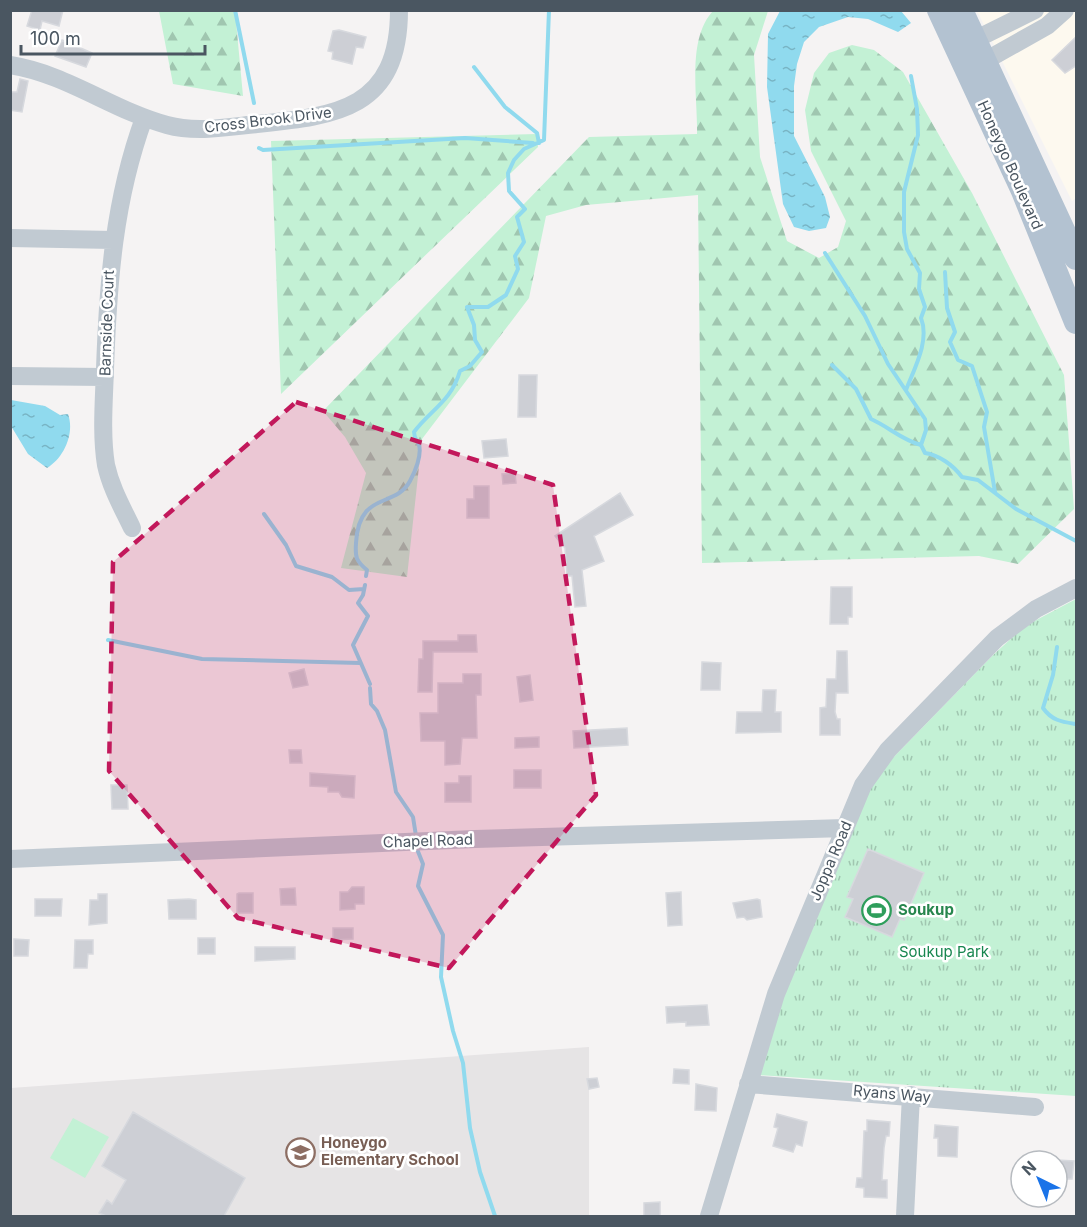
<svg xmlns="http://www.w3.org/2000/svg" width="1087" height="1227" font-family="Inter,sans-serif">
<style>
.commercial{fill:#fdf9ef}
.education{fill:#e6e4e5}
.forest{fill:url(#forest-firs)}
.park{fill:url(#park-tufts)}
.garden{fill:#c3f1d5}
.water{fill:url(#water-ripples)}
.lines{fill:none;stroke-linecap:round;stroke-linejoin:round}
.stream{stroke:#90daee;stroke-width:4}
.building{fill:#cdcfd5;stroke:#d7d9de;stroke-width:1.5}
.minor{stroke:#c1cad2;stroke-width:18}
.major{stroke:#b3c2d1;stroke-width:24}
.marked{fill:#c2185b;fill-opacity:0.2;stroke:#c2185b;stroke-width:4.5;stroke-dasharray:12 8;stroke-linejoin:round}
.labels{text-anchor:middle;stroke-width:5;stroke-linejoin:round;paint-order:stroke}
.street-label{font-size:15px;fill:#4a5661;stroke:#fff}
.leisure-label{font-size:15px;font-weight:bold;fill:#27864d;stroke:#fff;text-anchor:start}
.park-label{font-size:15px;fill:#17864f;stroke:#fff}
.education-label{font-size:15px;font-weight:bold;fill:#785e54;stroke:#fff;text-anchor:start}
</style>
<defs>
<pattern id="forest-firs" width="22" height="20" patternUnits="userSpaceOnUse" patternTransform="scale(1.5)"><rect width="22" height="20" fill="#c3f1d5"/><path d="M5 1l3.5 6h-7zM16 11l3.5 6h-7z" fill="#a0c6b0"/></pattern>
<pattern id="park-tufts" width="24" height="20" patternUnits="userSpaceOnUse" patternTransform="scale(1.5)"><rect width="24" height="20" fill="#c3f1d5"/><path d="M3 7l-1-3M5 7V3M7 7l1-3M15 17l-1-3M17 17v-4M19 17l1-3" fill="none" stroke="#a0c6b0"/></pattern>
<pattern id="water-ripples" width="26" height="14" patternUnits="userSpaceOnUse" patternTransform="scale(1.5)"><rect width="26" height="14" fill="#90daee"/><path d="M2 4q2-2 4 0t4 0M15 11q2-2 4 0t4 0" fill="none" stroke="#78b4c4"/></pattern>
</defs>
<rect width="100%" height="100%" fill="#f5f3f3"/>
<path class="commercial" d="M977 11H1076V198L1072 201Z"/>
<path class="education" d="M589 1047V1216H11V1088Z"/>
<path class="forest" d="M714 10 768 11 754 55 760 157 787 241 819 258 838 247 846 221 811 151 805 110 814 73 829 53 852 45 874 50 903 72 972 193 1064 375 1074 509 1018 564 979 556 702 563 698 195 586 205 546 216 529 298 422 439 407 577 341 568 366 473 345 437 323 411 589 137 697 134C698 97 686 38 714 10Z
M159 11H235L243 96 173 84Z
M537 134 538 147 281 394 271 141Z"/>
<path class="park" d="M1076 599V1096L757 1075 769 1031 865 798 883 768 992 656 1025 626Z"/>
<path class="garden" d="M73 1118 109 1137 85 1178 50 1158Z"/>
<path class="water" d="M780 11H901L911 23 898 32 868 19 848 17 819 27 804 42 797 64 794 86V136L825 197 830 217 826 228 809 231 794 227 783 204 767 87 768 34Z
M11 400 45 406 60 415 68 414C75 433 64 458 47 468L28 454 11 426Z"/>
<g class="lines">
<path class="stream" d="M235 10 254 103
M474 67 505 107 537 133 539 143
M259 148 263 150 465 138 533 143
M825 253 865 316 888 364 925 419 926 430 921 445 925 453C939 455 953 465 962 477L978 480 1016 509 1076 541
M945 272 947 308 955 332 950 342 958 360 972 366 987 412 984 427 995 492
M832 365 856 389 871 419C889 427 902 440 921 445
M906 390C914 369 930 341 921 318L925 307 919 289 920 273 907 249 904 232V192L918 135 917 109 911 76
M264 514 286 545 296 566 332 577 349 590 364 589
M366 576 367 570C356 561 355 557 356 543 359 490 395 509 410 481 415 472 422 455 419 445 417 440 414 438 414 432 430 410 451 402 460 371L470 366 482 352 475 340 474 325 467 307H488L506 295 518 269 515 256 524 242 517 217 525 209 509 191 508 173 514 160 524 149 544 140 549 10
M365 585 363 595 358 603 368 616 353 645 370 684
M108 640 202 659 360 663
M1057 647 1053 675 1043 708C1052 721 1063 722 1076 724
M370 688 371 704 377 711 385 730 396 792 413 817 416 836
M417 849 423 864 418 886 443 935 441 977 453 1031 463 1063 470 1128 480 1172 495 1216"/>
</g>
<path class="building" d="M32 10H63L59 26 42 21 40 30 27 26Z
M339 30 366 37 363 48 356 47 352 64 332 59 333 52 328 51 333 31Z
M1077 36V65L1065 73 1052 60Z
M62 40 92 53 86 67 55 56Z
M20 79 28 81 22 112 10 110V92H17Z
M519 375H537L536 417H518Z
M506 439 508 456 484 458 482 441Z
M515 473 516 483 503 484 502 474Z
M474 486H489V518H467V499H474Z
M620 493 633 515 594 536 604 561 582 570 586 606 575 607 572 576H567L565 548 555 536Z
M831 587H852V617H848V624H830Z
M458 635H476L477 652H433L432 692H418L419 659H423V641H458Z
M837 651H847L848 693H836L835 712 837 719H840V735H820V708L826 707 827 679H836Z
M702 662 721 663 720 690H701Z
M304 669 308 685 293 688 289 673Z
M463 674H481V695H476L477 738H462L460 764 445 765V741H421L420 713H438V683H463Z
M530 675 533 700 520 702 517 677Z
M763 690H776L775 712H781V732L736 733 737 712H762Z
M627 728 628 745 574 748 573 731Z
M539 737V747L515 748V738Z
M289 750H301L302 763H290Z
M514 770H541V788H514Z
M310 773 355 776 354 798 342 797 339 792H328V787L310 786Z
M459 776H471V802H445V783H459Z
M111 785H127L128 809H112Z
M868 849 924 873 904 920 900 919 892 937 845 917 853 899 847 897Z
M352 887H364V904H355V909L340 910V892H348Z
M295 888 296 905H281L280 889Z
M681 892 682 925 668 926 666 893Z
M239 893H253V913H237V894Z
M98 894H107V923L89 925 90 900H98Z
M35 899H62L61 916H35Z
M189 899 196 900V919H169L168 900Z
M757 899 760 900 762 917 747 920 744 917 737 918 733 903Z
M333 928H353V939L333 940Z
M198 938H215V954H198Z
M14 939 29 940 28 956H14Z
M75 940H93V954H88L87 968H74Z
M255 947H295V959L255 961Z
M707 1005 709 1025 686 1026V1022L667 1023 666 1007Z
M674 1069 689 1070V1084L673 1083Z
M597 1078 599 1087 589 1089 587 1079Z
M696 1084 717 1088 716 1111 695 1110Z
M133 1112 245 1178 224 1216H106L99 1213 107 1200 112 1204 126 1180 102 1166Z
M777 1114 807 1122 802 1146 796 1144 793 1152 773 1146 778 1128 774 1127Z
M867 1120 890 1122 889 1136H886L884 1148 882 1180H887V1198L864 1197V1188L856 1187 857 1178H862L864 1131H867Z
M935 1125 958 1127 957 1157 938 1156V1138H934Z
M1057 1160 1074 1161 1072 1179H1057Z
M660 1202V1216H644V1203Z"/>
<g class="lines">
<path class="minor" d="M964 45 1035 10
M10 65C67 74 112 110 167 125 196 133 228 127 257 124 337 116 399 109 399 10
M974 67 1047 26 1065 10
M10 238 113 240
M10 376 105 377
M132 528C122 507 111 488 106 465 101 434 104 400 105 369 108 282 114 200 144 118
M10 859 475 839 845 828
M748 1084 1035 1107
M709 1216 776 994 863 785 888 750 997 638 1036 609 1076 588
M905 1216 911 1095"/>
<path class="major" d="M939 10 1023 191 1076 322
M961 10 1076 258"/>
</g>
<path class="marked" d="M296 402 553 485 596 795 449 968 238 918 109 771 113 562Z"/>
<defs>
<symbol id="stadium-ring" viewBox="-11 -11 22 22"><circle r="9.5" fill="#fff" stroke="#2e9e5b" stroke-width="1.5"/><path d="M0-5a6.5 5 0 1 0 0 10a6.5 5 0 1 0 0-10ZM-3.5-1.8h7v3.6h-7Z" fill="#2e9e5b"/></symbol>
<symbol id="school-ring" viewBox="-11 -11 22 22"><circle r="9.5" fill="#fff" stroke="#8d6e63" stroke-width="1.5"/><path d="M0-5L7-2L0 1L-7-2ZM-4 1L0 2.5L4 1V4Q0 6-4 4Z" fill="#8d6e63"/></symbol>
</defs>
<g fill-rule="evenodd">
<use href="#stadium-ring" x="860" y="894" width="33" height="33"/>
<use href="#school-ring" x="284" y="1136" width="33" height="33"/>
</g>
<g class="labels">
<g class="street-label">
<text transform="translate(268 120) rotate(-7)" y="5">Cross Brook Drive</text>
<text transform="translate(1010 165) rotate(66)" y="5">Honeygo Boulevard</text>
<text transform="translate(107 323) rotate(-88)" y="5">Barnside Court</text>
<text transform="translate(428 841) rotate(-2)" y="5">Chapel Road</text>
<text transform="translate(831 861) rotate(-67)" y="5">Joppa Road</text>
<text transform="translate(892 1094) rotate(5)" y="5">Ryans Way</text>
</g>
<g class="leisure-label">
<text x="898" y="915">Soukup</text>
</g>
<g class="park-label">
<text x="944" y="957">Soukup Park</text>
</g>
<g class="education-label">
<text x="321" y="1148">Honeygo<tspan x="321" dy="17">Elementary School</tspan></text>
</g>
</g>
<rect width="1087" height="1227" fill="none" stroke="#4a5661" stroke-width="24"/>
<g transform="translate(1039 1179) rotate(317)"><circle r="28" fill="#ffffff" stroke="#b7bbc0" stroke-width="1.5"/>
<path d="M0-4.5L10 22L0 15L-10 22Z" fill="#1a73e8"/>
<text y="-9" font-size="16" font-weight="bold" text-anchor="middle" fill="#4a5661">N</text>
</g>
<path d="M21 45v9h184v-9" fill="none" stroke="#4a5661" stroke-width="3"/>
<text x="30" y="45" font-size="18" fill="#4a5661" stroke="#ffffff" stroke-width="4.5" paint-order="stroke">100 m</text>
</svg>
